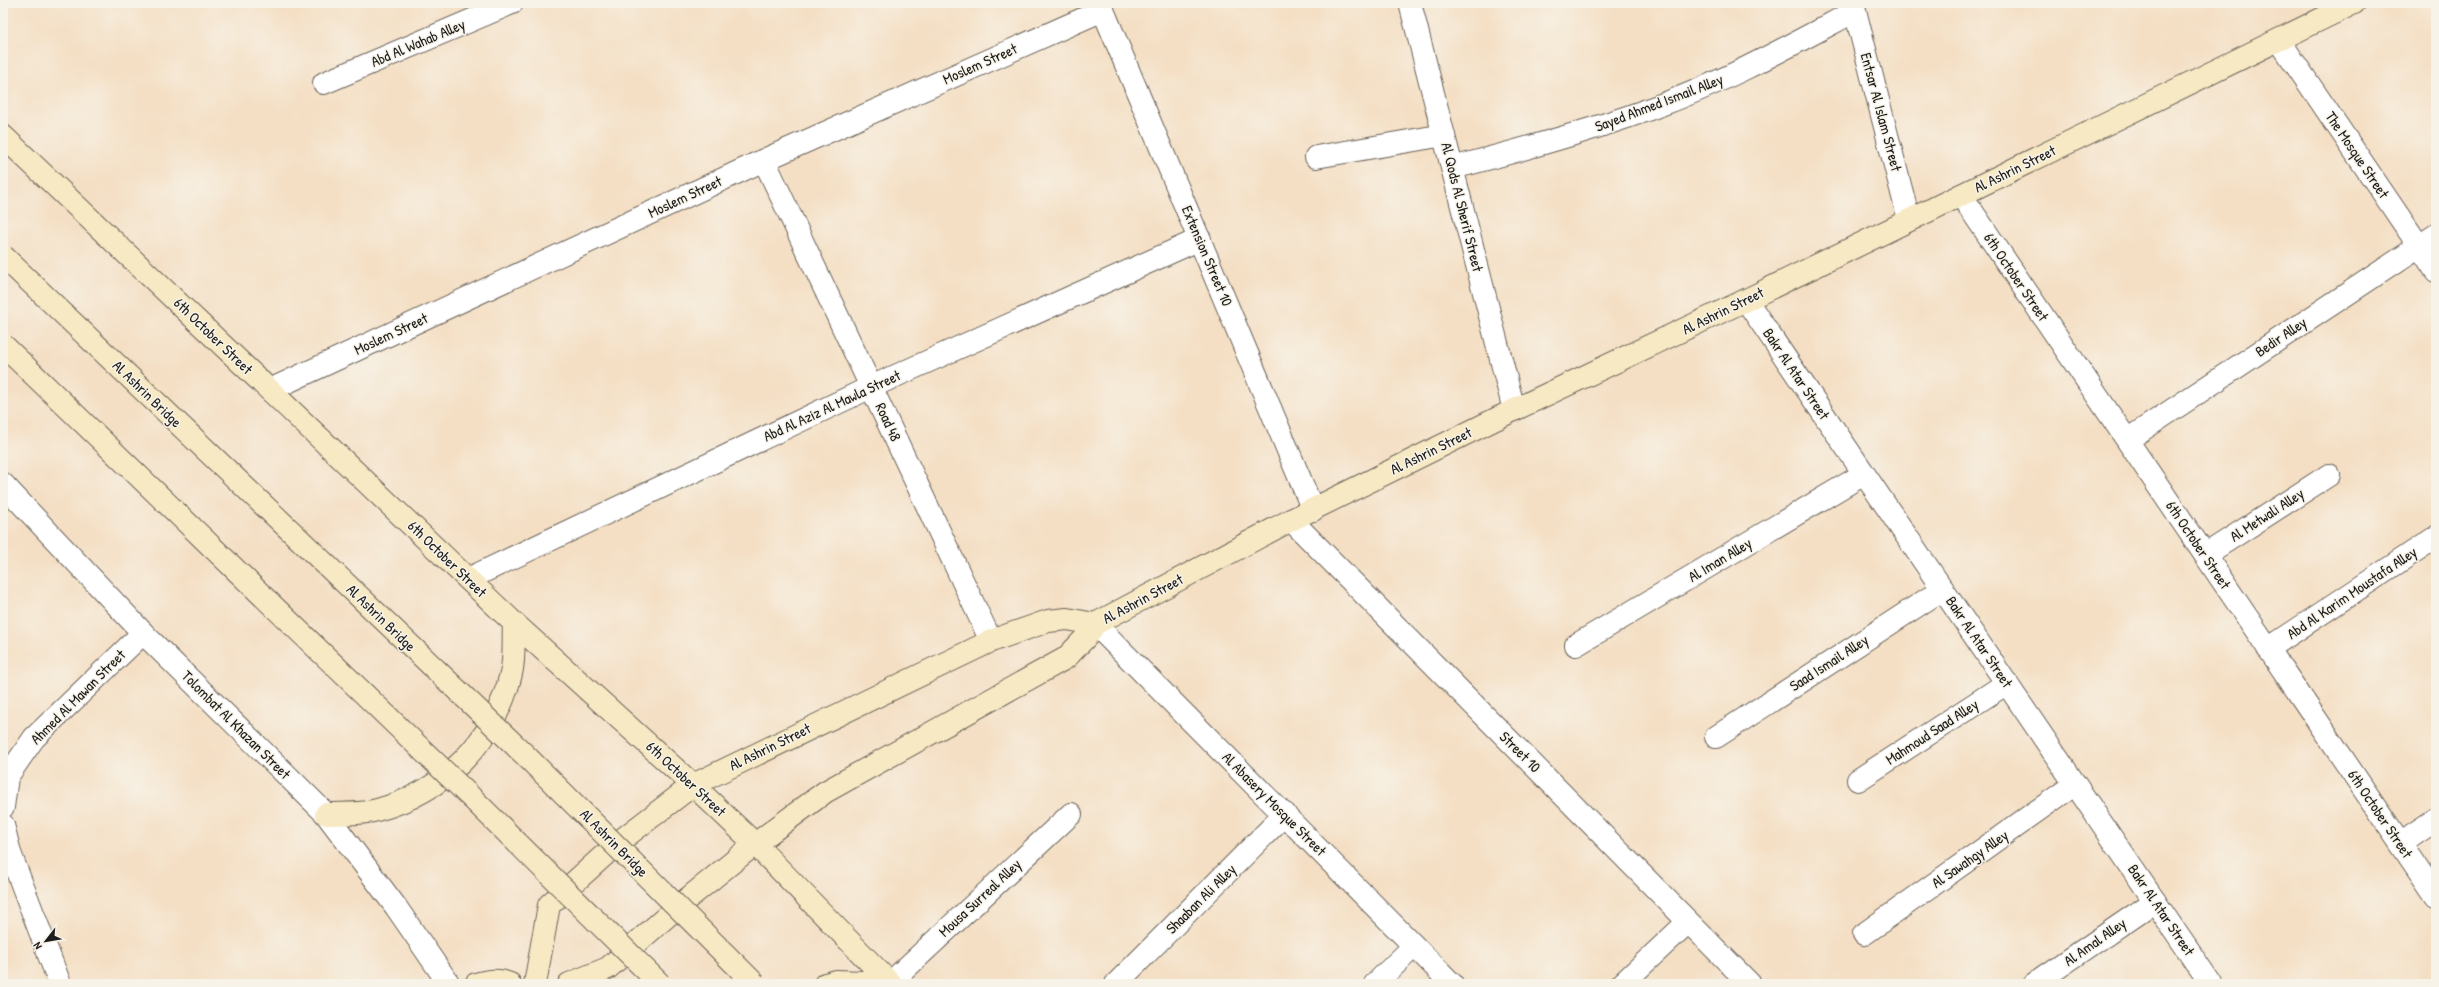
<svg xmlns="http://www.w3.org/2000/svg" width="2439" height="987" font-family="'Patrick Hand',sans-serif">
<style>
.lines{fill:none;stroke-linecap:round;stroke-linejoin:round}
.minor-casing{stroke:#686057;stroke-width:24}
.tertiary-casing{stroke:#686057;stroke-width:24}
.secondary-casing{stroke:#686057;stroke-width:24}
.minor{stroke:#fff;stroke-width:22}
.tertiary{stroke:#fff;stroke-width:22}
.secondary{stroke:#f7e9c3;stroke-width:22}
.secondary-bridge-casing{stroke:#686057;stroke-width:24;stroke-linecap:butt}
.secondary-bridge{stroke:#f7e9c3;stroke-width:22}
.labels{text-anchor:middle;stroke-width:3;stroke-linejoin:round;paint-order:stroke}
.street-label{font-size:15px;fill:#1c1c1c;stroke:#f7f3e8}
</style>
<rect width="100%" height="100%" fill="#f7f3e8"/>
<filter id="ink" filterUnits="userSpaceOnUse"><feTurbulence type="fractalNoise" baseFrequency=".025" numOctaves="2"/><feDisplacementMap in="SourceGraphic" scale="8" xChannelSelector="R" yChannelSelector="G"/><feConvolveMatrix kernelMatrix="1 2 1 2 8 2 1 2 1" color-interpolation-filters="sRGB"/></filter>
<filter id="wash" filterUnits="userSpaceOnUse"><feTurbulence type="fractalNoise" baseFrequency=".012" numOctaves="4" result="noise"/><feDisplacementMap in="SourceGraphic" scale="16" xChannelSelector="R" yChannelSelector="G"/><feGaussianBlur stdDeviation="0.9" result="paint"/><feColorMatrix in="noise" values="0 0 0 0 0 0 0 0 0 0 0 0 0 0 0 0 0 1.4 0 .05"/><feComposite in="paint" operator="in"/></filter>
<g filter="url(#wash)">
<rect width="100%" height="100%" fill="#f4dfc4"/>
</g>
<g filter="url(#ink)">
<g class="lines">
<defs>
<path id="minor" d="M1100 3 1313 510
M1410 3 1514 410
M1853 3 1909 220
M2279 40 2436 271
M324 83 512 3
M1316 157 1444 135
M764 160 991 641
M1452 168C1522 150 1591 131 1658 106 1727 81 1791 45 1855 11
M1961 195 2436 896
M1746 300 2211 984
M270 390 764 160 1103 10
M2127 440 2436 235
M1291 520 1750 984
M2205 555 2329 475
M468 579 871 387 1200 239
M1095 624 1452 984
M1576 645 1864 474
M2268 649 2436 537
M1716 737 1943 589
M1858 780 2007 683
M3 807 7 777 34 738 143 633
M3 825 10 853 60 984
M2400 843 2436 819
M1864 934 2075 784
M890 983 1071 814
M1116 984 1285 814
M1375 984 1414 946
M1622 984 1688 922
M2034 984 2155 901"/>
<path id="tertiary" d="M3 484 143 633 326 814 396 907 449 984"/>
<path id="secondary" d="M3 136 514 623 693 785 755 844 891 984
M326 814C342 813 361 815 377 810 444 792 494 742 511 674 515 658 513 639 514 623
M476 984C488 980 499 979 510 984
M535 984 549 905 620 841 693 785 991 641 1048 621 1067 619 1095 624
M569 984 608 968 681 904 755 844 825 792 1066 658 1087 636 1095 624 1291 520 1514 410 1746 300 2354 3
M825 984 836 981 890 983"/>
</defs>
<use href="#minor" class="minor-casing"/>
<use href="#tertiary" class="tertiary-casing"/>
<use href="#secondary" class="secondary-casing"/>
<use href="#minor" class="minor"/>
<use href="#tertiary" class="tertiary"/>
<use href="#secondary" class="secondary"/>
<defs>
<path id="secondary-bridge" d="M3 256 524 754 755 984
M3 345 476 802 660 984"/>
</defs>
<use href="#secondary-bridge" class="secondary-bridge-casing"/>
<use href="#secondary-bridge" class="secondary-bridge"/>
</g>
</g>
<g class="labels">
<g class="street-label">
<text transform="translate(418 43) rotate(-23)" y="5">Abd Al Wahab Alley</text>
<text transform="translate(980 64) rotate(-24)" y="5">Moslem Street</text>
<text transform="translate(1659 103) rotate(-21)" y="5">Sayed Ahmed Ismail Alley</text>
<text transform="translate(1881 112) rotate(75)" y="5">Entsar Al Islam Street</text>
<text transform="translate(2357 155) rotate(56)" y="5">The Mosque Street</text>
<text transform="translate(2015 169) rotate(-26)" y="5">Al Ashrin Street</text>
<text transform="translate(685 197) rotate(-25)" y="5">Moslem Street</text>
<text transform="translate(1462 207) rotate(76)" y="5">Al Qods Al Sherif Street</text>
<text transform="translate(1207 256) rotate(67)" y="5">Extension Street 10</text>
<text transform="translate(2016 277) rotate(56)" y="5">6th October Street</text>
<text transform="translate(1723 311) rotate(-26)" y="5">Al Ashrin Street</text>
<text transform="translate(391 334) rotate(-25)" y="5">Moslem Street</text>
<text transform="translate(213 336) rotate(44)" y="5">6th October Street</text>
<text transform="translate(2281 337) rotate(-34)" y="5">Bedir Alley</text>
<text transform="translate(1796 374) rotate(56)" y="5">Bakr Al Atar Street</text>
<text transform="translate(147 394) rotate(44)" y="5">Al Ashrin Bridge</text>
<text transform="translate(832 406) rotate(-25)" y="5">Abd Al Aziz Al Mawla Street</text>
<text transform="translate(888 422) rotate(65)" y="5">Road 48</text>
<text transform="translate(1431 451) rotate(-26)" y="5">Al Ashrin Street</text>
<text transform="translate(2267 515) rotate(-33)" y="5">Al Metwali Alley</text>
<text transform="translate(2198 545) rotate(56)" y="5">6th October Street</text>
<text transform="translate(447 559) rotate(44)" y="5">6th October Street</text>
<text transform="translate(1720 560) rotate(-31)" y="5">Al Iman Alley</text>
<text transform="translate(2352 593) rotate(-34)" y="5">Abd Al Karim Moustafa Alley</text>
<text transform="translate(1143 599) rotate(-28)" y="5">Al Ashrin Street</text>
<text transform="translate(381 618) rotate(44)" y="5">Al Ashrin Bridge</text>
<text transform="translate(1979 642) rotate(56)" y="5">Bakr Al Atar Street</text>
<text transform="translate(1829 663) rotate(-33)" y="5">Saad Ismail Alley</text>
<text transform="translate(78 697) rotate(-45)" y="5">Ahmed Al Mawan Street</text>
<text transform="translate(236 725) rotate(45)" y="5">Tolombat Al Khazan Street</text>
<text transform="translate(1932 732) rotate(-33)" y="5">Mahmoud Saad Alley</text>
<text transform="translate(770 747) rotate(-26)" y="5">Al Ashrin Street</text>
<text transform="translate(1520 752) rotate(45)" y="5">Street 10</text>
<text transform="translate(686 779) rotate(43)" y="5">6th October Street</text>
<text transform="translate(1274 804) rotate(45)" y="5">Al Abasery Mosque Street</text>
<text transform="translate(2380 814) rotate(56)" y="5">6th October Street</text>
<text transform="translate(614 843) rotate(45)" y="5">Al Ashrin Bridge</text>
<text transform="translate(1970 859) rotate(-35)" y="5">Al Sawahgy Alley</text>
<text transform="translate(980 898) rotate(-43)" y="5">Mousa Surreal Alley</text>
<text transform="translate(1201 899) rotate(-45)" y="5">Shaaban Ali Alley</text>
<text transform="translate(2161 910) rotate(56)" y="5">Bakr Al Atar Street</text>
<text transform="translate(2095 942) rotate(-35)" y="5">Al Amal Alley</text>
</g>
</g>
<rect width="2439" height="987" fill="none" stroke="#f7f3e8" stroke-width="16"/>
<g transform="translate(46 941) rotate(239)" stroke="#f7f3e8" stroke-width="3" paint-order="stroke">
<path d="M0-3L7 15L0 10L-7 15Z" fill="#1c1c1c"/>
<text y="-6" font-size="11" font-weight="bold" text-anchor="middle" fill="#1c1c1c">N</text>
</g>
</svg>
